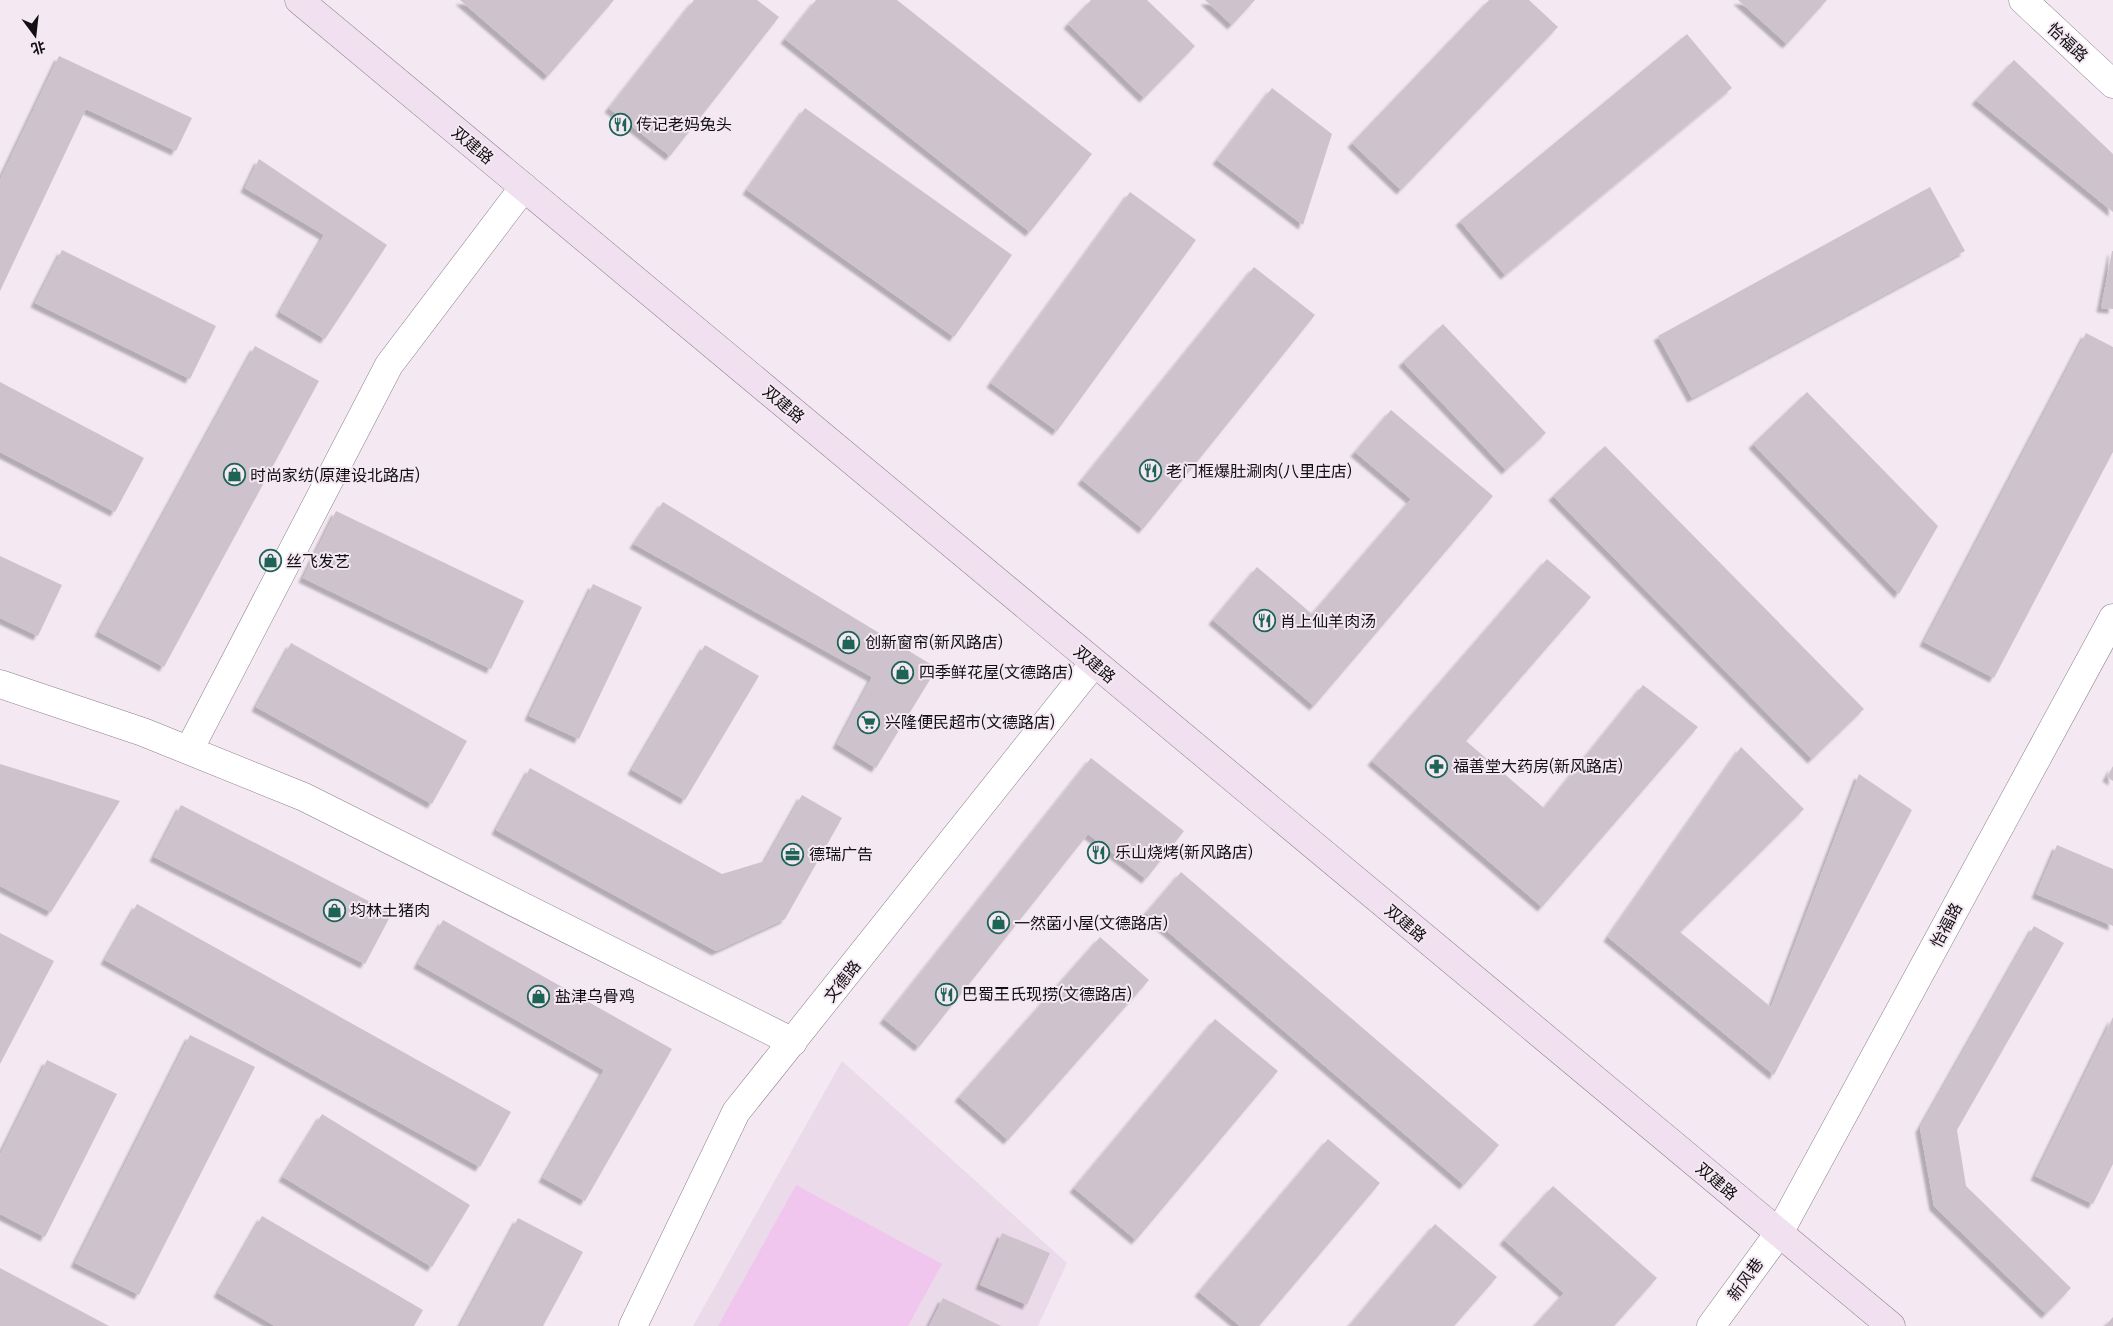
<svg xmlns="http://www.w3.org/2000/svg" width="2113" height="1326" font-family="Bitter,'Noto Sans SC',serif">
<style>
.built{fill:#ebdaea}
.green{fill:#f0c6ee}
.building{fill:#cec3cd;filter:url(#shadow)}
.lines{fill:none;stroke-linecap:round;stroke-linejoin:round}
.street-casing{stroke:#8a8089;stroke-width:29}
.secondary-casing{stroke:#8a8089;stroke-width:29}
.street{stroke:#fff;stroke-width:28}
.secondary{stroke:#f1e0f0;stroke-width:28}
.labels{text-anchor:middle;stroke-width:4;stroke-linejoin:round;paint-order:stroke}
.street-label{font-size:16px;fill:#131013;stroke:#f4e9f3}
.poi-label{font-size:16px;fill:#131013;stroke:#f4e9f3;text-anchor:start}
</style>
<defs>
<filter id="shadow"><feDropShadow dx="-4.5" dy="4.5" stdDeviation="1" flood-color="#0004"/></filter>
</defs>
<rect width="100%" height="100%" fill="#f4e9f3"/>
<path class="built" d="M842 1061 1067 1263 1038 1326H693Z"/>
<path class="green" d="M796 1185 942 1264 908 1326H718Z"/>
<path class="building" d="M460 0H614L548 76Z
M694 0H757L779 17 670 156 609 108Z
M816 0H897L1092 154 1030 232 785 39Z
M1091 0H1147L1195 46 1144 98 1068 24Z
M1205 0H1255L1232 25Z
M1489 0H1529L1558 27 1401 190 1352 143Z
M1738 0H1827L1787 44Z
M1687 34 1732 88 1505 275 1460 221Z
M59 56 192 118 176 151 86 109 0 291V180Z
M2014 60 2113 154V212L1976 100Z
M1272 88 1332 134 1303 225 1217 160Z
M805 108 1012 255 954 337 747 190Z
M259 159 387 245 325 339 280 312 324 235 245 188Z
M1930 187 1965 251 1692 398 1658 336Z
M1130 192 1196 240 1057 431 991 383Z
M62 250 216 326 190 379 35 303Z
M2112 251H2113V309L2101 308Z
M1254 267 1315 315 1143 529 1082 480Z
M1443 324 1546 433 1506 470 1403 362Z
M2086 333 2113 347V452L1994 678 1924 642Z
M255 346 319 381 164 667 99 632Z
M0 382 144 458 115 512 0 452Z
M1807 392 1938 526 1899 594 1753 444Z
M1391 410 1493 496 1314 706 1213 620 1257 567 1312 614 1411 499 1355 452Z
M1605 446 1864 709 1812 759 1553 496Z
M663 502 937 668 876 768 837 744 872 677 634 544Z
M336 511 524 601 491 669 303 578Z
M0 556 62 585 38 636 0 618Z
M1547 559 1591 597 1466 741 1544 808 1643 685 1698 727 1542 907 1372 761Z
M593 584 642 607 579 739 529 716Z
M291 643 467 741 432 804 256 707Z
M705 645 759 676 685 800 632 770Z
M1741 747 1804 809 1680 932 1771 1007 1859 774 1912 810 1774 1075 1608 937Z
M1091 758 1184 831 1146 879 1088 834 919 1047 884 1019Z
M0 764 120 801 51 912 0 886Z
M2113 766V781L2107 777Z
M530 768 722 874 765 861 802 795 842 818 785 919 716 951 496 830Z
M181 805 392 913 365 964 154 857Z
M2057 845 2113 869V926L2036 894Z
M1181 872 1499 1145 1464 1185 1146 913Z
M137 904 511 1112 480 1167 105 960Z
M443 920 672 1049 585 1201 543 1178 604 1070 418 964Z
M2034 926 2064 943 1957 1130 1966 1186 2071 1288 2046 1314 1934 1206 1920 1128Z
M0 933 54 961 0 1064Z
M1100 937 1149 980 1008 1140 959 1097Z
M2113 1017V1164L2093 1204 2035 1176Z
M1215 1019 1278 1071 1136 1240 1074 1188Z
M190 1035 255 1067 139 1295 75 1263Z
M47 1060 117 1094 45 1237 0 1214V1155Z
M322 1114 470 1205 432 1267 283 1177Z
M1328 1139 1380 1183 1259 1326H1240L1199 1292Z
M1553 1186 1657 1278 1614 1326H1534L1564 1293 1504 1240Z
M262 1216 423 1310 414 1326H275L218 1293Z
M518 1218 583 1252 543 1326H460Z
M1435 1224 1497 1277 1454 1326H1349Z
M1002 1233 1050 1253 1027 1305 980 1285Z
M0 1268 109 1326H0Z
M943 1298 1001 1326H929Z
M2113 1317V1326H2105Z"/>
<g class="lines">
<defs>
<path id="street" d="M2023 0 2113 84
M0 684 143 732 304 797 793 1042
M189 750 389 365 524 187
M633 1326 736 1112 1094 663
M1711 1326 1779 1233 2113 618"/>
<path id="secondary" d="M299 0 1891 1326"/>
</defs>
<use href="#street" class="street-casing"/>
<use href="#secondary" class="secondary-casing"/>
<use href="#street" class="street"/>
<use href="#secondary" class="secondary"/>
</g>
<defs>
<symbol id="restaurant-ring" viewBox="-11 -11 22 22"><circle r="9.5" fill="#f4e9f3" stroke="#1e6456" stroke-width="1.5"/><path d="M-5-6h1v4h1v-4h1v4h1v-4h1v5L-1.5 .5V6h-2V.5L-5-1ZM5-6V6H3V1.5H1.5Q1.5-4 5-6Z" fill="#1e6456"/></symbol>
<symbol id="shop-ring" viewBox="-11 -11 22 22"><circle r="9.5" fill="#f4e9f3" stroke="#1e6456" stroke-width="1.5"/><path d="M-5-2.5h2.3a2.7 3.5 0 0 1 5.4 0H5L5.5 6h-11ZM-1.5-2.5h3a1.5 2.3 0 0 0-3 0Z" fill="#1e6456"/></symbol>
<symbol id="supermarket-ring" viewBox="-11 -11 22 22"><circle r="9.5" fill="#f4e9f3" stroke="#1e6456" stroke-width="1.5"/><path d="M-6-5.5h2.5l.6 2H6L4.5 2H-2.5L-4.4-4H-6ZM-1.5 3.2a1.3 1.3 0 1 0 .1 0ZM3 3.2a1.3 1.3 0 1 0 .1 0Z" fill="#1e6456"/></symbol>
<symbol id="pharmacy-ring" viewBox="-11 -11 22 22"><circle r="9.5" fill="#f4e9f3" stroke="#1e6456" stroke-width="1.5"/><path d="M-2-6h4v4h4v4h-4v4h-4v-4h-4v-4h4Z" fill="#1e6456"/></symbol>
<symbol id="office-ring" viewBox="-11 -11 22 22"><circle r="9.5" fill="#f4e9f3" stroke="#1e6456" stroke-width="1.5"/><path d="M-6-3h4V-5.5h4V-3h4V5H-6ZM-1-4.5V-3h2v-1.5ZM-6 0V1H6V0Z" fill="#1e6456"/></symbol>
</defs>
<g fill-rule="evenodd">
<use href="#restaurant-ring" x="608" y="112" width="25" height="25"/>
<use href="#restaurant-ring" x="1138" y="458" width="25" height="25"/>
<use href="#shop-ring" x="222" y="462" width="25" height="25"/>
<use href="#shop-ring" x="258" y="548" width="25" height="25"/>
<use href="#restaurant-ring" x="1252" y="608" width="25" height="25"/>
<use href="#shop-ring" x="836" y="630" width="25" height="25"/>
<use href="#shop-ring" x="890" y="660" width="25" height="25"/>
<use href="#supermarket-ring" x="856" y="710" width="25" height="25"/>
<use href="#pharmacy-ring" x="1424" y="754" width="25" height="25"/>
<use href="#restaurant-ring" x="1086" y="840" width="25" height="25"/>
<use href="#office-ring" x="780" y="842" width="25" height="25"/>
<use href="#shop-ring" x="322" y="898" width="25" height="25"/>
<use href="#shop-ring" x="986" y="910" width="25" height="25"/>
<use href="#restaurant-ring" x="934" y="982" width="25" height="25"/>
<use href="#shop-ring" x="526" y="984" width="25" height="25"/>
</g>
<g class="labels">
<g class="street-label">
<text transform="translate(2068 42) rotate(43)" y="6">怡福路</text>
<text transform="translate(473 145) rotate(40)" y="6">双建路</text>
<text transform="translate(784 404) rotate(40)" y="6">双建路</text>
<text transform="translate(1095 664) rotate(40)" y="6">双建路</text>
<text transform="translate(1406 923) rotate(40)" y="6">双建路</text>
<text transform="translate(1946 925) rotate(-62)" y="6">怡福路</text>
<text transform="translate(842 981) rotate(-52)" y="6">文德路</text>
<text transform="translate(1717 1181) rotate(40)" y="6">双建路</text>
<text transform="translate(1745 1279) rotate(-54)" y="6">新风巷</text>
</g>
<g class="poi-label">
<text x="636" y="130">传记老妈兔头</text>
<text x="1166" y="477">老门框爆肚涮肉(八里庄店)</text>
<text x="250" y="481">时尚家纺(原建设北路店)</text>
<text x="286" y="567">丝飞发艺</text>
<text x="1280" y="627">肖上仙羊肉汤</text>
<text x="865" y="648">创新窗帘(新风路店)</text>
<text x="919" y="678">四季鲜花屋(文德路店)</text>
<text x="885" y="728">兴隆便民超市(文德路店)</text>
<text x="1453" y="772">福善堂大药房(新风路店)</text>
<text x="1115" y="858">乐山烧烤(新风路店)</text>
<text x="809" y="860">德瑞广告</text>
<text x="350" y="916">均林土猪肉</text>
<text x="1014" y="929">一然菌小屋(文德路店)</text>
<text x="962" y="1000">巴蜀王氏现捞(文德路店)</text>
<text x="555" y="1002">盐津乌骨鸡</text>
</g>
</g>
<g transform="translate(35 35) rotate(165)" stroke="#f4e9f3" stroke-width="4" paint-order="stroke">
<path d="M0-4L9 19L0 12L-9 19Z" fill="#131013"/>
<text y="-8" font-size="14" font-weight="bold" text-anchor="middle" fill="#131013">北</text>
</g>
</svg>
